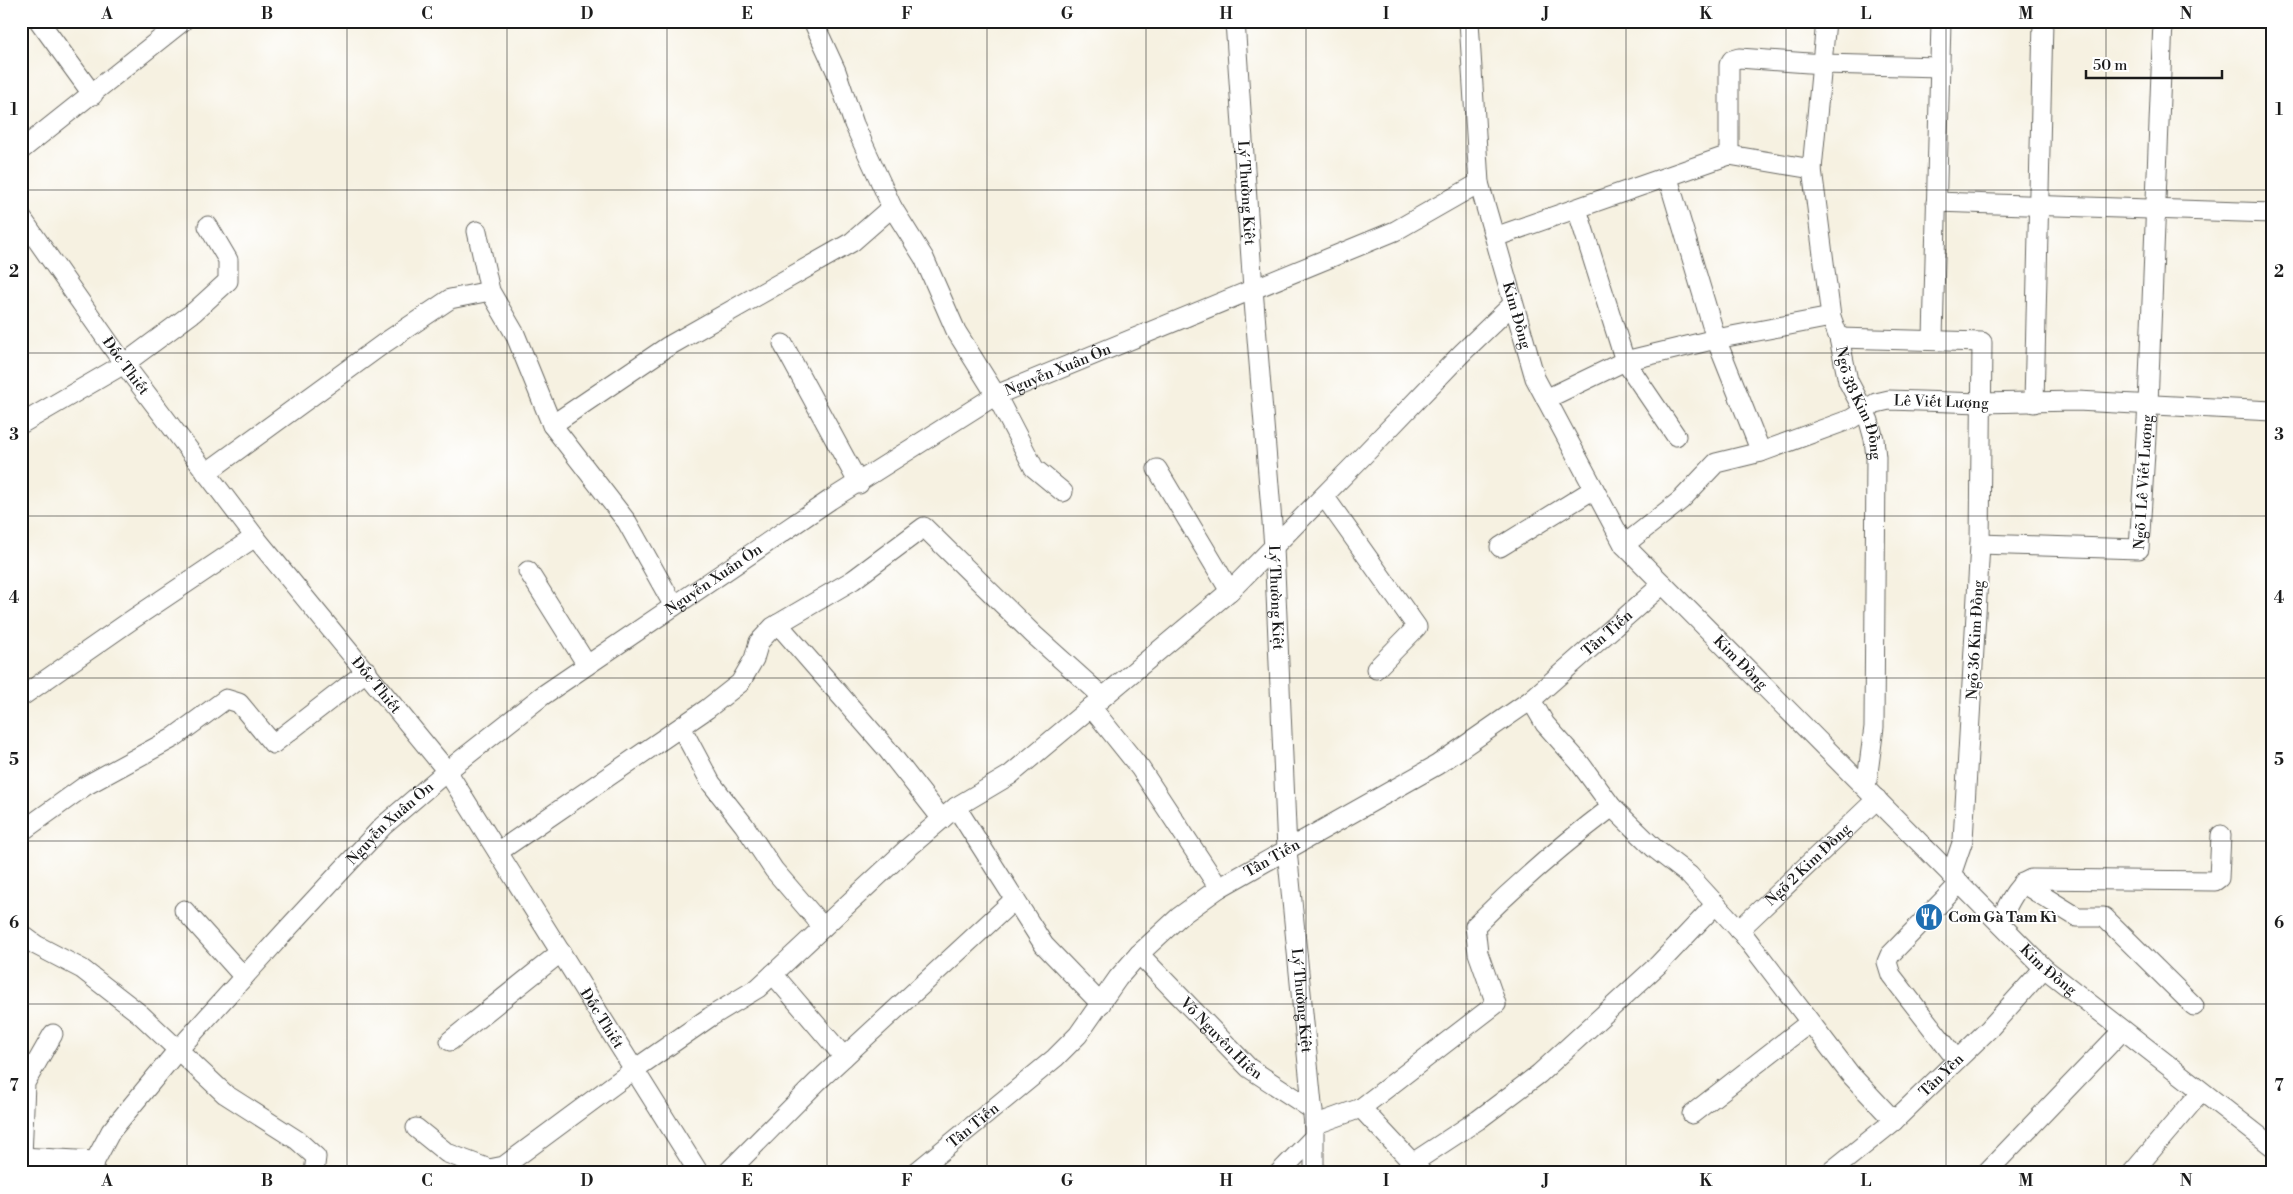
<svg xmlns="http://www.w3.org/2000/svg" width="2293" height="1194" font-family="'Libre Bodoni',serif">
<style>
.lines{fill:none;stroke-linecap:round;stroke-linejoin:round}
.minor-casing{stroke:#686761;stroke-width:21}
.minor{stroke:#fff;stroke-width:19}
.grid{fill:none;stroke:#1c1c1c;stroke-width:1;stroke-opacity:0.55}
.labels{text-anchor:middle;stroke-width:4;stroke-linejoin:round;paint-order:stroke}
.street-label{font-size:15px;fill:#1c1c1c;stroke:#fff}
.poi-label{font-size:15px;font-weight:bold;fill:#1c1c1c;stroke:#fff;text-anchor:start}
.neatline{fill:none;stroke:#1c1c1c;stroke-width:2}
.grid-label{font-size:16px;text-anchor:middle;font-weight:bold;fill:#1c1c1c}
</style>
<rect width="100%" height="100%" fill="#fff"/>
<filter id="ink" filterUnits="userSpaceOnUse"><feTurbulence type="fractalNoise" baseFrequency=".02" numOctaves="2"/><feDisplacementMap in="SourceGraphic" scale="10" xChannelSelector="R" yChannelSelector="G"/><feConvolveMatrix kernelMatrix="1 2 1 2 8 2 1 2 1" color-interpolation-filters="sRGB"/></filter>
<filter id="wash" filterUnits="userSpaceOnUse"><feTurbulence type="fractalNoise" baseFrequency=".0096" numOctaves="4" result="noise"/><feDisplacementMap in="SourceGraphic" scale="20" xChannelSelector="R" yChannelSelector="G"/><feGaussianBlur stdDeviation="1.12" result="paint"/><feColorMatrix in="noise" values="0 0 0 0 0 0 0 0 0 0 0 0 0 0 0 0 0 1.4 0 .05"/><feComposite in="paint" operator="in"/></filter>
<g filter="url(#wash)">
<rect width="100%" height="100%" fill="#f6f1e1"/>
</g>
<g filter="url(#ink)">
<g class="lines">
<defs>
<g id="minor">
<path d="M39 21 93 95"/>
<path d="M813 21 836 71 854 124 892 207 924 258 956 331 996 395 1034 468 1063 492"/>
<path id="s1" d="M1235 21 1253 289 1274 547 1287 850 1314 1125V1173"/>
<path id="s2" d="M1469 21 1479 183 1535 378 1624 545 2044 968 2272 1146"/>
<path id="s3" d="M1826 21 1812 169 1831 317 1839 338 1848 381 1869 421 1874 439 1876 457 1874 727 1866 788"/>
<path d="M21 150 183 21"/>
<path d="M1729 155V65L1732 60 1739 58 1823 64 1940 67"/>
<path d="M1668 178 1716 339 1761 452"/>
<path d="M1936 202 2272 213"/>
<path d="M1577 209 1625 361 1676 436"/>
<path id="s4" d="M21 217 124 364 255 537 447 771 699 1173"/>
<path d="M477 231 490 291 515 334 552 425 627 522 674 606"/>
<path d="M1495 237 1729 155 1812 169"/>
<path d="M1839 338 1982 342 1980 544 1963 840 1951 875"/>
<path d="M1933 339 1941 21"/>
<path d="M783 344 859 484"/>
<path d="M1546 399 1625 361 1716 339 1831 317"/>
<path d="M2034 403 2043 21"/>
<path d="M21 424 124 364 194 312 228 281V260L208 226"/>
<path d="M552 425 667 347 852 242 892 207"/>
<path d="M1157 469 1230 591"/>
<path d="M206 473 383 344 450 299 490 291"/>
<path d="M1324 496 1417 627 1376 669"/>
<path id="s5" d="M1980 544 2139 549 2148 404 2163 21"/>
<path id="s6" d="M1624 545 1681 500 1716 463 1761 452 1851 419 1876 403 1889 400 1981 403 2077 401 2272 411"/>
<path d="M1500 547 1594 489"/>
<path d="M528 571 587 665"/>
<path d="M778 624 887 749 942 819"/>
<path d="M21 697 133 619 255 537"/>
<path d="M1531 700 1545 724 1579 762 1612 807 1654 848 1689 875 1743 934 1850 1074 1894 1121"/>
<path d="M1091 707 1140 768 1219 888"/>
<path d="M681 727 711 783 744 825 774 870 823 927"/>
<path d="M956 807 1044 945 1101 1004"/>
<path d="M21 832 85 786 173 738 226 699 239 703 273 744 367 671"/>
<path d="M498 852 707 709 740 683 754 659 759 642 773 627 853 580 924 527 1034 635 1103 697"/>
<path d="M2022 883 2077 917H2104L2194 1006"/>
<path d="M184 910 244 977"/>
<path d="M1999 922C2008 907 2014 886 2031 879L2215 881 2219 878 2221 835"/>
<path id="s7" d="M1739 930 1877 799"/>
<path d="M21 934 36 945 82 969 140 1014 225 1094 297 1140 316 1157 314 1173"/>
<path id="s8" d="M1139 954 1249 1068 1313 1110"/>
<path d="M773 974 844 1057"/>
<path d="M450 1041 561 952"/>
<path d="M1956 1059 1891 975 1887 962 1890 955 1960 883"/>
<path d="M1361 1108 1422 1173"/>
<path d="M1692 1114 1809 1023"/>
<path d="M1314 1125 1361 1108 1496 1004 1478 953 1475 926C1518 883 1563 844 1612 807"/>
<path d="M416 1128 447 1153 489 1169 504 1166 635 1069 710 1017 758 988 908 848 956 807 1010 775 1230 591 1360 459 1462 353 1513 304"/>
<path d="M21 1157 95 1161"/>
<path d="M22 1157 25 1083 53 1034"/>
<path d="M1414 1162 1478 1120 1539 1074 1658 965 1716 904"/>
<path id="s9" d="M93 1173 95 1161 111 1131 177 1051 290 926 383 826 447 771 542 696 830 500 996 395 1395 231 1479 183"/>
<path d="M727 1173 817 1082 1015 899"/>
<path id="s10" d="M915 1173 1055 1058 1078 1035 1118 978 1139 954 1179 917 1219 888 1437 765 1531 700 1663 584"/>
<path d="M1279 1173 1313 1138"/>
<path id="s11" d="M1829 1173 1894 1121 1989 1029 2044 968"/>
<path d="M1986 1173 2123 1030"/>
<path d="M2132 1173 2201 1092"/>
</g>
</defs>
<use href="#minor" class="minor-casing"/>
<use href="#minor" class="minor"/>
</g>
</g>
<path class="grid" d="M187 21V1173M347 21V1173M507 21V1173M667 21V1173M827 21V1173M987 21V1173M1146 21V1173M1306 21V1173M1466 21V1173M1626 21V1173M1786 21V1173M1946 21V1173M2106 21V1173M21 190H2272M21 353H2272M21 516H2272M21 678H2272M21 841H2272M21 1004H2272"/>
<defs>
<symbol id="restaurant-disc" viewBox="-11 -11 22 22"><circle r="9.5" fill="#1f6fb2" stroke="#fff"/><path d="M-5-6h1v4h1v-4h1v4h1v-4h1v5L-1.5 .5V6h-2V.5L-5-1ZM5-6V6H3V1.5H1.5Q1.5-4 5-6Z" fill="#fff"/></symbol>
</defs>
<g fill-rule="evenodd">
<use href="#restaurant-disc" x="1913" y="901" width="32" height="32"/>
</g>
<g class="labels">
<g class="street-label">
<text dy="5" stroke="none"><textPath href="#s1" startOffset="172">Lý Thường Kiệt</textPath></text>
<text dy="5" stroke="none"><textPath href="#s2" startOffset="300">Kim Đồng</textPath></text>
<text dy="5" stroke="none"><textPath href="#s4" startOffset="182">Đốc Thiết</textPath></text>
<text dy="5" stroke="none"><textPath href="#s9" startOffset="1272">Nguyễn Xuân Ôn</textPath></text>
<text dy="5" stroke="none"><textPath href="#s6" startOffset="361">Lê Viết Lượng</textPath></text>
<text dy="5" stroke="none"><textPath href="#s3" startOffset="389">Ngõ 38 Kim Đồng</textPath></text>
<text dy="5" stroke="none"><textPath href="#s5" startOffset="226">Ngõ 1 Lê Viết Lượng</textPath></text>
<text dy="5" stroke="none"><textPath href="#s9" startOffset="868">Nguyễn Xuân Ôn</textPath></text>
<text dy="5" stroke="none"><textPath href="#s1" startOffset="578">Lý Thường Kiệt</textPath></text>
<text dy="5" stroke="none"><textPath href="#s10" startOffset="885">Tân Tiến</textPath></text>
<text transform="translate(1975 640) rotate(-87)" y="5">Ngõ 36 Kim Đồng</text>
<text dy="5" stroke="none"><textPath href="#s2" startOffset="720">Kim Đồng</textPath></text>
<text dy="5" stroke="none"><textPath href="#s4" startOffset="588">Đốc Thiết</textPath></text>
<text dy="5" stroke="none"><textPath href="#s9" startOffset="462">Nguyễn Xuân Ôn</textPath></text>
<text dy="5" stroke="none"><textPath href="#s10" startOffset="480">Tân Tiến</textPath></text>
<text dy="5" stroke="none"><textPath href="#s7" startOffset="95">Ngõ 2 Kim Đồng</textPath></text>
<text dy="5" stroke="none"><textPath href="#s2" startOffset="1155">Kim Đồng</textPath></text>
<text dy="5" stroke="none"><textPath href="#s1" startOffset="982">Lý Thường Kiệt</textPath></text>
<text dy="5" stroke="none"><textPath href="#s4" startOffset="991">Đốc Thiết</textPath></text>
<text dy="5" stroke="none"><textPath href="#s8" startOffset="118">Võ Nguyên Hiến</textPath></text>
<text dy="5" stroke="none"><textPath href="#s11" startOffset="149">Tân Yên</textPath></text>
<text dy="5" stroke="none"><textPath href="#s10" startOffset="75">Tân Tiến</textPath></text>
</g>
<g class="poi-label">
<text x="1948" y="922">Cơm Gà Tam Kì</text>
</g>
</g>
<rect width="2293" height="1194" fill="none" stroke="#fff" stroke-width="55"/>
<path d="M2086 70v8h136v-8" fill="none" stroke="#1c1c1c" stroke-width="2.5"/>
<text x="2093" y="70" font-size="15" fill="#1c1c1c" stroke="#ffffff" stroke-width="4" paint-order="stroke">50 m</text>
<rect x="28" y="28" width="2238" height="1138" class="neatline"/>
<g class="grid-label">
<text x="107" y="19">A</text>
<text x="267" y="19">B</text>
<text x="427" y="19">C</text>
<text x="587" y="19">D</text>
<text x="747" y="19">E</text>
<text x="907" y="19">F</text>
<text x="1067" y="19">G</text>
<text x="1226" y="19">H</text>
<text x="1386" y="19">I</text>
<text x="1546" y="19">J</text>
<text x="1706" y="19">K</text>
<text x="1866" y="19">L</text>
<text x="2026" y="19">M</text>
<text x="2186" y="19">N</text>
<text x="14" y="115">1</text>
<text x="2279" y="115">1</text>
<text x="14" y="277">2</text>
<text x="2279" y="277">2</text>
<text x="14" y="440">3</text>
<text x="2279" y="440">3</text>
<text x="14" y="603">4</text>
<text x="2279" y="603">4</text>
<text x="14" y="765">5</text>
<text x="2279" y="765">5</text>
<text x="14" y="928">6</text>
<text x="2279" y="928">6</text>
<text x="14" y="1091">7</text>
<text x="2279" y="1091">7</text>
<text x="107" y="1186">A</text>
<text x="267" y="1186">B</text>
<text x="427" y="1186">C</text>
<text x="587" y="1186">D</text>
<text x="747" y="1186">E</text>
<text x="907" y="1186">F</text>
<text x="1067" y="1186">G</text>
<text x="1226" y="1186">H</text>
<text x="1386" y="1186">I</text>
<text x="1546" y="1186">J</text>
<text x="1706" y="1186">K</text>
<text x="1866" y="1186">L</text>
<text x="2026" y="1186">M</text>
<text x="2186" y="1186">N</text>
</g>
</svg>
